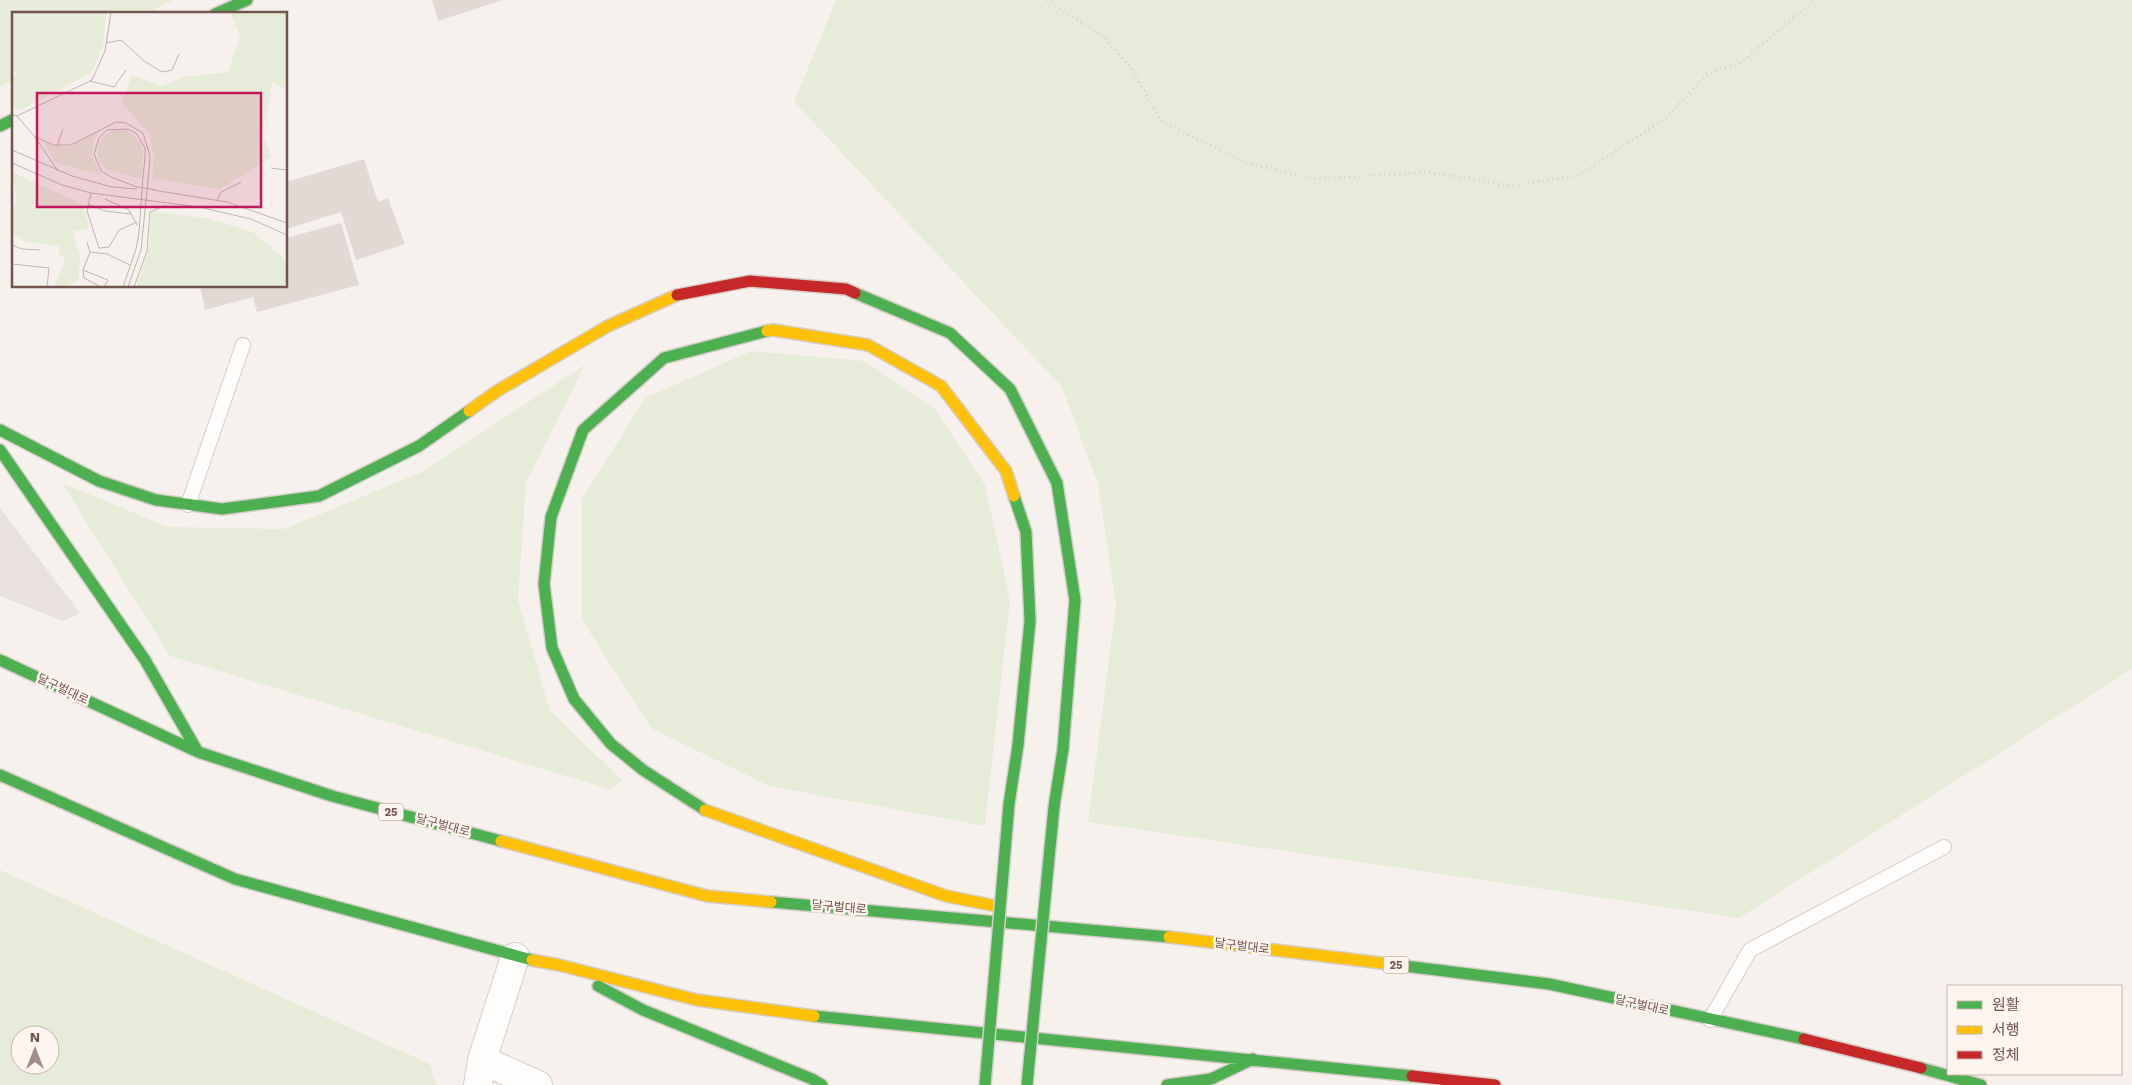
<svg xmlns="http://www.w3.org/2000/svg" width="2132" height="1085" font-family="'Work Sans','Noto Sans KR',sans-serif">
<style>
.industrial{fill:#e8e1dd}
.green{fill:#e7ecd8;fill-rule:evenodd}
.building{fill:#e2d9d4}
.lines{fill:none;stroke-linecap:round;stroke-linejoin:round}
.lane-casing{stroke:#d4ccc9;stroke-width:16}
.street-casing{stroke:#d4ccc9;stroke-width:30}
.fast-casing{stroke:#d6ccc8;stroke-width:14}
.slow-casing{stroke:#d6ccc8;stroke-width:14}
.jam-casing{stroke:#d6ccc8;stroke-width:14}
.path{stroke:#d9d0cf;stroke-width:3;stroke-dasharray:1 4;stroke-linecap:butt}
.lane{stroke:#fefdfc;stroke-width:14}
.street{stroke:#fefdfc;stroke-width:28}
.fast{stroke:#4caf50;stroke-width:11}
.slow{stroke:#ffc107;stroke-width:11}
.jam{stroke:#c62828;stroke-width:11}
.fast-bridge-casing{stroke:#d7cecb;stroke-width:14;stroke-linecap:butt}
.fast-bridge{stroke:#4caf50;stroke-width:11}
.labels{text-anchor:middle;stroke-width:5;stroke-linejoin:round;paint-order:stroke}
.shield{fill:#fdf5ee;stroke:#9c857f;stroke-width:1}
.shield-label{font-size:11px;font-weight:bold;fill:#72554f}
.street-label{font-size:12px;fill:#72554f;stroke:#fdf5ee}
.inset-road{fill:none;stroke:#c1b3ad;stroke-width:1}
.view{fill:#c2185b;fill-opacity:0.15;stroke:#c2185b;stroke-width:2.5}
.inset-edge{fill:none;stroke:#72554f;stroke-width:2.5}
</style>
<rect width="100%" height="100%" fill="#f6f1ec"/>
<path class="industrial" d="M0 508 80 613 63 621 0 596Z"/>
<path class="green" d="M0 0H173L146 14H14V80L0 87Z
M836 0H2132V669L1739 918 1088 822 1116 604 1098 484 1062 387 794 102Z
M751 351 865 361 935 409 985 485 1010 600 985 826 769 786 651 728 582 620V499L645 398Z
M585 365 526 482 518 600 550 711 623 781 609 789 170 656 62 483 168 527 284 529 422 472Z
M0 870 430 1064 436 1085H0ZM20 1035H50V1065H20Z"/>
<path class="building" d="M432 0H503L438 21Z
M364 159 378 202 388 198 405 244 356 260 341 212 286 229V182Z
M341 223 359 285 257 312 253 297 205 310 200 286H286V238Z"/>
<g class="lines">
<defs>
<path id="lane" d="M188 505 243 345
M1710 1020 1750 950 1944 847"/>
<path id="street" d="M482 1060 538 1085
M478 1085 482 1060 515 957"/>
<path id="fast" d="M215 14 247 0
M0 126 14 119
M855 293 950 333 1010 389 1057 483 1075 600 1063 749
M0 430 99 481 156 500 222 509 319 496 419 446 469 411
M0 450 145 660 198 752
M1014 496 1026 532 1030 621 1018 745
M0 660 198 752 332 796 501 841
M0 775 235 879 532 960
M705 810 643 770 611 744 574 699 552 648 544 584 551 517 583 430 664 358 767 331
M771 902 1169 937
M1389 964 1549 984 1804 1039
M598 986 643 1010 812 1079 822 1085
M814 1016 1412 1076
M1921 1068 1981 1085
M1167 1085 1211 1079 1253 1059"/>
<path id="slow" d="M767 331 773 330 868 345 941 386 1006 471 1014 496
M469 411 497 391 608 326 677 295
M705 810 946 896 996 906
M501 841 707 896 771 902
M1169 937 1389 964
M532 960 559 965 697 1000 814 1016"/>
<path id="jam" d="M677 295 750 281 846 289 855 293
M1804 1039 1921 1068
M1412 1076 1495 1085"/>
</defs>
<use href="#lane" class="lane-casing"/>
<use href="#street" class="street-casing"/>
<use href="#fast" class="fast-casing"/>
<use href="#slow" class="slow-casing"/>
<use href="#jam" class="jam-casing"/>
<path class="path" d="M1047 0 1104 37 1131 68 1162 122 1245 162 1314 179 1428 172 1511 186 1579 175 1666 118 1707 74 1742 62 1814 0"/>
<use href="#lane" class="lane"/>
<use href="#street" class="street"/>
<use href="#fast" class="fast"/>
<use href="#slow" class="slow"/>
<use href="#jam" class="jam"/>
<defs>
<path id="fast-bridge" d="M985 1085 1009 804 1018 745
M1027 1085 1054 807 1063 749"/>
</defs>
<use href="#fast-bridge" class="fast-bridge-casing"/>
<use href="#fast-bridge" class="fast-bridge"/>
</g>
<g class="labels">
<g class="shield">
<rect x="378.5" y="803.5" width="25" height="17" rx="4"/>
<rect x="1383.5" y="956.5" width="25" height="17" rx="4"/>
</g>
<g class="shield-label">
<text x="391" y="816">25</text>
<text x="1396" y="969">25</text>
</g>
<g class="street-label">
<text transform="translate(63 689) rotate(25)" y="4">달구벌대로</text>
<text transform="translate(443 825) rotate(15)" y="4">달구벌대로</text>
<text transform="translate(839 907) rotate(5)" y="4">달구벌대로</text>
<text transform="translate(1242 946) rotate(7)" y="4">달구벌대로</text>
<text transform="translate(1642 1005) rotate(13)" y="4">달구벌대로</text>
</g>
</g>
<g transform="translate(12 12)">
<rect width="275" height="275" fill="#f6f1ec"/>
<path d="M0 0H94L91 34 79 61 9 98 0 96V70L4 62 0 53ZM218 0H275V77L260 71 251 123 259 145 208 177 140 167 142 144 137 121 109 91 120 63 150 74 171 65 216 60 228 24ZM104 117 116 118 129 132 131 144 129 167 94 157 86 146V133L93 122ZM87 119 81 131 80 144 89 163 43 150 32 131 55 136ZM0 160 70 192 78 216 61 220 68 245 67 267 54 275H42L52 252V244L47 243 48 234 12 230 8 224 0 223V202L5 188ZM147 200 194 206 241 220 275 249V275H124L138 233 139 201Z" fill="#e7ecd8"/>
<path class="inset-road" d="M94 31 109 28 132 49 150 60 160 58 167 42M78 69 102 75 114 58M0 103 5 104 23 125 46 159M5 104 80 68 93 39 99 0M23 125 42 133H59L104 110 114 111 131 121 138 144 137 159 129 238 116 275M45 134 51 117M0 138 60 164 100 175 125 177M0 151 50 173 79 181 187 195 239 207 275 223M259 156 275 158M141 178 215 190 275 211M79 181 75 199 87 236 97 235 107 218 125 210M93 187 117 198 125 213M205 188 209 180 229 170M76 192 93 199 119 202M75 230 78 240 95 242 118 253M0 233 10 237 28 238M78 240 71 258 96 268 92 275M0 252 37 256 35 275M71 258 72 266 89 275M111 275 124 237 127 220 131 165 133 146V136L124 121 116 117 95 118 87 126 82 142 89 159 99 165 125 175 144 178M122 275 135 239 138 200 154 193"/>
<path class="view" d="M25 81H249V195H25Z"/>
<rect width="275" height="275" class="inset-edge"/>
</g>
<rect x="1947" y="985" width="175" height="90" fill="#fdf5ee" stroke="#c5b5ae"/>
<rect x="1957" y="1001" width="25" height="8" fill="#4caf50" stroke="#c5b5ae"/>
<text x="1992" y="1010" font-size="15" fill="#72554f">원활</text>
<rect x="1957" y="1026" width="25" height="8" fill="#ffc107" stroke="#c5b5ae"/>
<text x="1992" y="1035" font-size="15" fill="#72554f">서행</text>
<rect x="1957" y="1051" width="25" height="8" fill="#c62828" stroke="#c5b5ae"/>
<text x="1992" y="1060" font-size="15" fill="#72554f">정체</text>
<g transform="translate(35 1050)"><circle r="24" fill="#fdf5ee" stroke="#c5b5ae"/>
<path d="M0-4L9 19L0 12L-9 19Z" fill="#a08c86"/>
<text y="-8" font-size="14" font-weight="bold" text-anchor="middle" fill="#72554f">N</text>
</g>
</svg>
